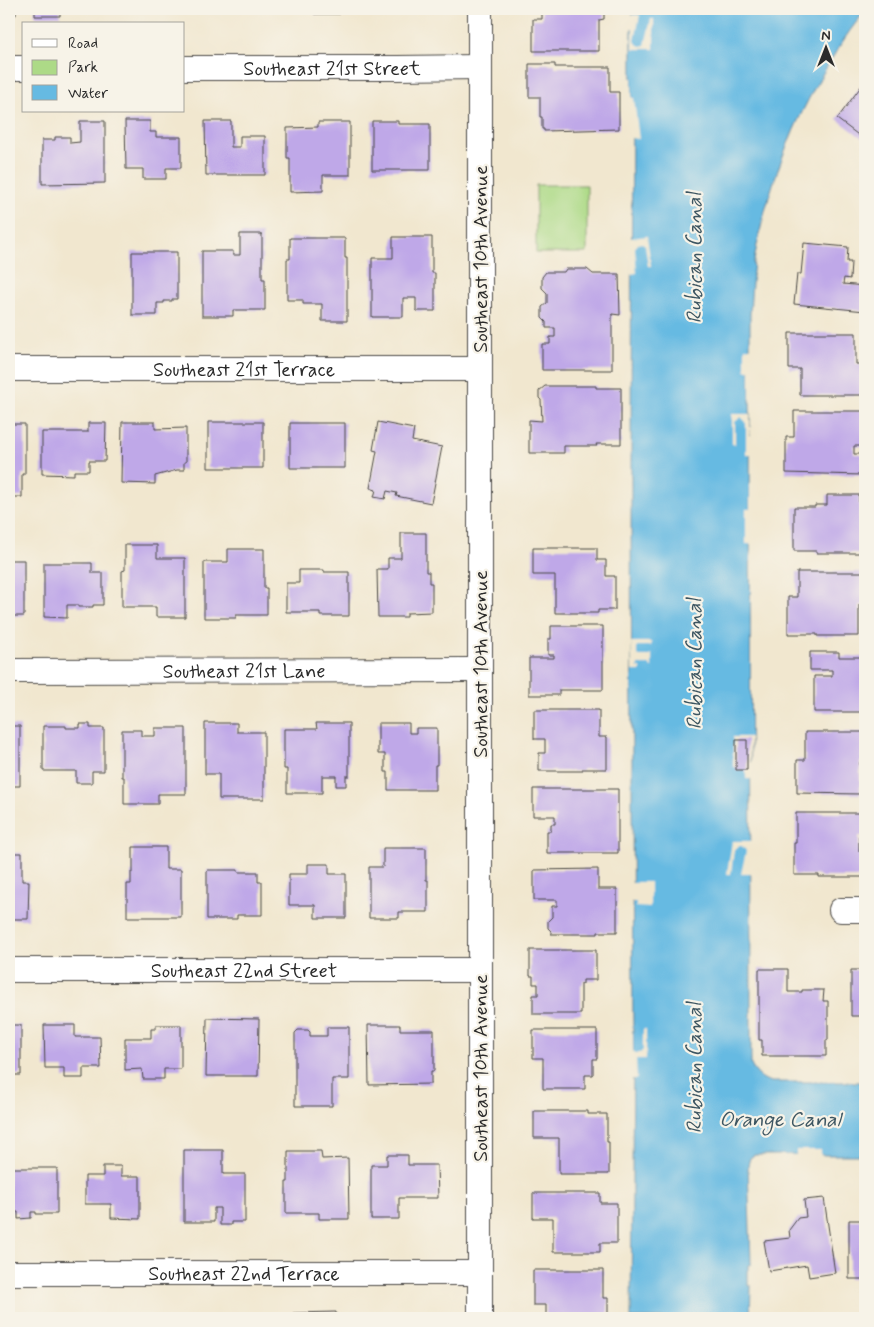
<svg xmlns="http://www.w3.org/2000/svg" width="874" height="1327" font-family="Mynerve,sans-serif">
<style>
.green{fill:#adda87;stroke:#6c8259}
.water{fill:#66bae2;stroke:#487286}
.pier{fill:#f1e7cf}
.building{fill:#bfa8e8}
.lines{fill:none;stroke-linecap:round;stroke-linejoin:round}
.street-casing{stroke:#494744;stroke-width:26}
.street{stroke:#fff;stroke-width:24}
.labels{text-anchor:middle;stroke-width:4.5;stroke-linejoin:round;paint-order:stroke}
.street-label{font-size:20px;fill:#2b2b2b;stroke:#f7f3e8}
.water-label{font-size:21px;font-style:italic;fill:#3d5662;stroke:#f7f3e8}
</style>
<rect width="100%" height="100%" fill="#f7f3e8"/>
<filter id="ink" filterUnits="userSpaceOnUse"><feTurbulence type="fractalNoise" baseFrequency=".02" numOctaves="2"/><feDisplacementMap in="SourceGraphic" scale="10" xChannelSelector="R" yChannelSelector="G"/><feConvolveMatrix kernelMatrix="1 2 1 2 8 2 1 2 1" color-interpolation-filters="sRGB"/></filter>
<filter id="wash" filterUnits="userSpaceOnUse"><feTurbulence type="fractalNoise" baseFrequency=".0096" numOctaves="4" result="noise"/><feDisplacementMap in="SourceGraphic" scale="20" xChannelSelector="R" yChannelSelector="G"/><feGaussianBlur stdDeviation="1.12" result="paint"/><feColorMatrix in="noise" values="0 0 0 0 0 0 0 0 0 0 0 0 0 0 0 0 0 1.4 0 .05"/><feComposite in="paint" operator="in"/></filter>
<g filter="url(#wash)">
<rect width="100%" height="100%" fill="#f1e7cf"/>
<path class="green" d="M536 185H587V253H536Z"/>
<path class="water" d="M632 9H865V12C852 26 838 48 828 65 791 125 766 192 754 261 752 279 751 297 750 315L751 1065C755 1073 761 1079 771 1082H865V1155H754L750 1158 748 1165 751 1264 748 1265V1286H751L750 1318H631L633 1051 631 499Z"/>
<path class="pier" d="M630 15H640L635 41 637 44 640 46 645 45 651 19H654V49H633V28H630Z
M630 78H632V98H634L639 139 630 138Z
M647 236 651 266H648L645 245 642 243 637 244 635 247 637 273 631 274V238Z
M745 348H752V399H750V370H745Z
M732 414H750V435L753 436V454H746V422L741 417 735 422V444H732Z
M750 484H753V544H746V509H750Z
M631 642H651V646H637V654H638L639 656H650V654H652V667H650V665H638V668H641V671H632Z
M733 737H750V762L753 763V779H746V744L737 767H733Z
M732 841H753V874H741L746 851 742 846H739L734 850 731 874H727Z
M636 882H650V908L636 907V902H629V883H636Z
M643 1029H646V1059H636L637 1079H630V1033H633V1051L636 1053H640L643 1050Z
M796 1150H821V1158H779V1155H796Z"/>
<g id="blocks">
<path class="building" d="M9 9H16V15H9Z
M35 9H60V16H35Z
M314 9H340V14H314Z
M357 9H398V14H357Z
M542 9H604V19L599 20V51H533V19H542Z
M529 64H555V67H610V92H619V129L544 131V129H542V117H540V97H529Z
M865 81V140L837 119Z
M80 121H105V183L42 184V140H55V137H70V143L80 142Z
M125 121H150V132H156V137H181V168H166V179H143V169H126Z
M205 121H231V147H240V136H265V175H206Z
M372 121H398V124H430V170H372Z
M318 122H350V175H323V191L290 192V158H287V128L318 127Z
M240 234H262V279H265V310H233V316H202V251H233V255H240Z
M393 237H432V273H435V311H416V298H403V317H372V258H393Z
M290 238H345V258H347V321H322V304H303V300H287V259H290Z
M804 243 848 247 847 262H851L850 279 844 278 843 284 865 286V311L794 304 797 274H801Z
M132 252H177V299H172V301H164V303H157V315H132Z
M566 269H587L593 274H619L620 315 612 314V370H542V344H550V337H555V328H546V322L542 318V307L547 303V293L542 288V277L546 272H564Z
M789 333H856V364H865V395H800V369H789Z
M545 386H596V388H621V444H596L597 446H564V453H529V420L542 421 541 400 539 398V391Z
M794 411H865V446H854V454H862V475L786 473V437H794Z
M122 422H155V429L186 428V462H184V470H177L155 476V484L121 483Z
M208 422H263V468H208Z
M378 422 414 429 412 441 442 447 431 503 396 496 397 493 387 491 385 499 374 497 376 490 370 488 377 451 373 450Z
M88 423H106L105 461H89V471H74V475L42 474V432H88Z
M290 423H345V468H290Z
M9 424H25V474H22V497H9Z
M827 495H859V522H865V553H816V551H794V507H815V505H827Z
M401 533H426V572H429V583H432V612L407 613V617H378L377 569H388V558H401Z
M125 545H157V558H185V617H156V607H122V571L125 570Z
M533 548H597V560H606V576H615V610H598V613H555V575H533Z
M228 549H264V588H267V615H236V618H204V562H228Z
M9 560H24V616H9Z
M44 563H92V573H103V605H93V607H78V605H67V618L44 617Z
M299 570H324V572H349V616H320V612H286V583H299Z
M797 572H865V605H859V636H817V634H788V597H797Z
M551 626H603V690H559V695H529V658H554V655H548V639H551Z
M810 652H839V657H864L865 712H814V676H832V670H810Z
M534 710H599V737H607V769H582V771H539V753H545V739H534Z
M205 723H237V732H264V799H219V774H205Z
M316 723H349V776H346V786H336V776H322V793H287V769H284V729H317Z
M378 723H409V733H416V728H437V765H435V790H388V772H385V754H378Z
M80 724H90V728H104V771H92V783H76V771H43V726H66V728H80Z
M9 726H20V786H9Z
M155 728H186V794H158V804H124V777H122V730H141V736H155Z
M805 732H865V762H860V794L797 793V760H805Z
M736 740H747V770H736Z
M533 789H618V853H547V831H551V824H555V816H533Z
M796 813H865V836H859V851H865V877H819V875H794V843H796Z
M133 847H166V869H181V917H127V884H131V872H133Z
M383 848H426V880H428V912H399V918H369V867H383Z
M9 853H22V881H29L28 919H9Z
M308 864H329V874H346V918H315V905H289V874H308Z
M598 869V889H617V932H598V934H551V931L548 928V921L552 917V906H557V900H534V870Z
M207 870H238V872H258V882H262V915H237V919H207Z
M530 950H596V980H583V984H581V1014H533V995H538V984H533V976H530Z
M759 969H788V992H802V990H824L823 1001H828V1040H826V1056H762V1040H759Z
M851 970H865V1016H851Z
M207 1018 259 1019 258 1076H206Z
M9 1025H21V1075H9Z
M44 1025H75V1037H100L101 1068H83V1078H64V1068H45Z
M156 1025H181V1069H164V1079H143L142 1069 125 1070V1038H151V1029H156Z
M368 1025H400V1030H434V1071H431V1084L369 1085Z
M327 1027H349V1079H332V1106H295V1033L298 1030H308L310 1032V1036H327Z
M533 1030H597V1059H593V1075H585V1089H543V1058H533Z
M534 1111H588V1114H607V1142H609V1174H559V1138H534Z
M184 1150H223V1174H245V1222H231V1225H220V1208H214V1222H184Z
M288 1151H321L322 1159 348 1158 349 1219H319V1213H286V1182H288Z
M387 1155H408V1165H437L438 1198H399V1219H371V1165H387Z
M103 1166H121V1176H140V1219L111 1218V1204H85V1176H103Z
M9 1168H57V1214H36V1212H31V1218L18 1219V1212H9Z
M533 1193H600V1203H617V1243H600V1252H553V1218H533Z
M824 1198 835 1273 809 1277 807 1265 769 1271 764 1241 790 1238 789 1230 798 1218 806 1217 804 1200Z
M863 1212H865V1279H849V1220H863Z
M533 1270H603V1298H608V1318H546V1305H533Z
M336 1312V1318H293V1313Z"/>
</g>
</g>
<g filter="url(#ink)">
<use href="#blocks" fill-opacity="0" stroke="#494744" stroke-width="1"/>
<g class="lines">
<defs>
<g id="street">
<path d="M480 9V1318"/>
<path d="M9 68H24"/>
<path id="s1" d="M184 68H397L480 67"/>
<path id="s2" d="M9 369H480"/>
<path id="s3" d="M9 671 480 670"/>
<path d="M841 910H865"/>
<path id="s4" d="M9 970H480"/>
<path id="s5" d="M9 1273H480"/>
</g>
</defs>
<use href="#street" class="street-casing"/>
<use href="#street" class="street"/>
</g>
</g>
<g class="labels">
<g class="street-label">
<text dy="7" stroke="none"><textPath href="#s1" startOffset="148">Southeast 21st Street</textPath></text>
<text transform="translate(480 259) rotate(-90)" y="7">Southeast 10th Avenue</text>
<text dy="7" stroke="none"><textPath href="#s2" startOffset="235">Southeast 21st Terrace</textPath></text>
<text transform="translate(480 664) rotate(-90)" y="7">Southeast 10th Avenue</text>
<text dy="7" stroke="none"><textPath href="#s3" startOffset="235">Southeast 21st Lane</textPath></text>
<text dy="7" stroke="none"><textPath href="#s4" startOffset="235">Southeast 22nd Street</textPath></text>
<text transform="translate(480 1068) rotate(-90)" y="7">Southeast 10th Avenue</text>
<text dy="7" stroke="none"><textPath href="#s5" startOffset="235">Southeast 22nd Terrace</textPath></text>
</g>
<g class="water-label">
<text transform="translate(694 258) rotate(-90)" y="7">Rubican Canal</text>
<text transform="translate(694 664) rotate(-90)" y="7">Rubican Canal</text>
<text transform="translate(694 1068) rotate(-90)" y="7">Rubican Canal</text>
<text x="780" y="1126">Orange Canal</text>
</g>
</g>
<rect width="874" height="1327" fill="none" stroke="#f7f3e8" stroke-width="30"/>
<rect x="22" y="22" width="162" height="90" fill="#f7f3e8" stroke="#a5a39c"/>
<rect x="32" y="39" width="25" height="8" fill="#ffffff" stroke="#a5a39c"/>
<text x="68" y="48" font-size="15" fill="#2b2b2b">Road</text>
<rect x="32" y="60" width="25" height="15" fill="#adda87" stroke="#a5a39c"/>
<text x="68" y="72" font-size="15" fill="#2b2b2b">Park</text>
<rect x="32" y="85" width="25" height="15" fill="#66bae2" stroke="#a5a39c"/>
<text x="68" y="98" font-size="15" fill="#2b2b2b">Water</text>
<g transform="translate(826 48)" stroke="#f7f3e8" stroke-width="4" paint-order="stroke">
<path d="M0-4L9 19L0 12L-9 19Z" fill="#2b2b2b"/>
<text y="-8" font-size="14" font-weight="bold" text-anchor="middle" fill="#2b2b2b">N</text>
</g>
</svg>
